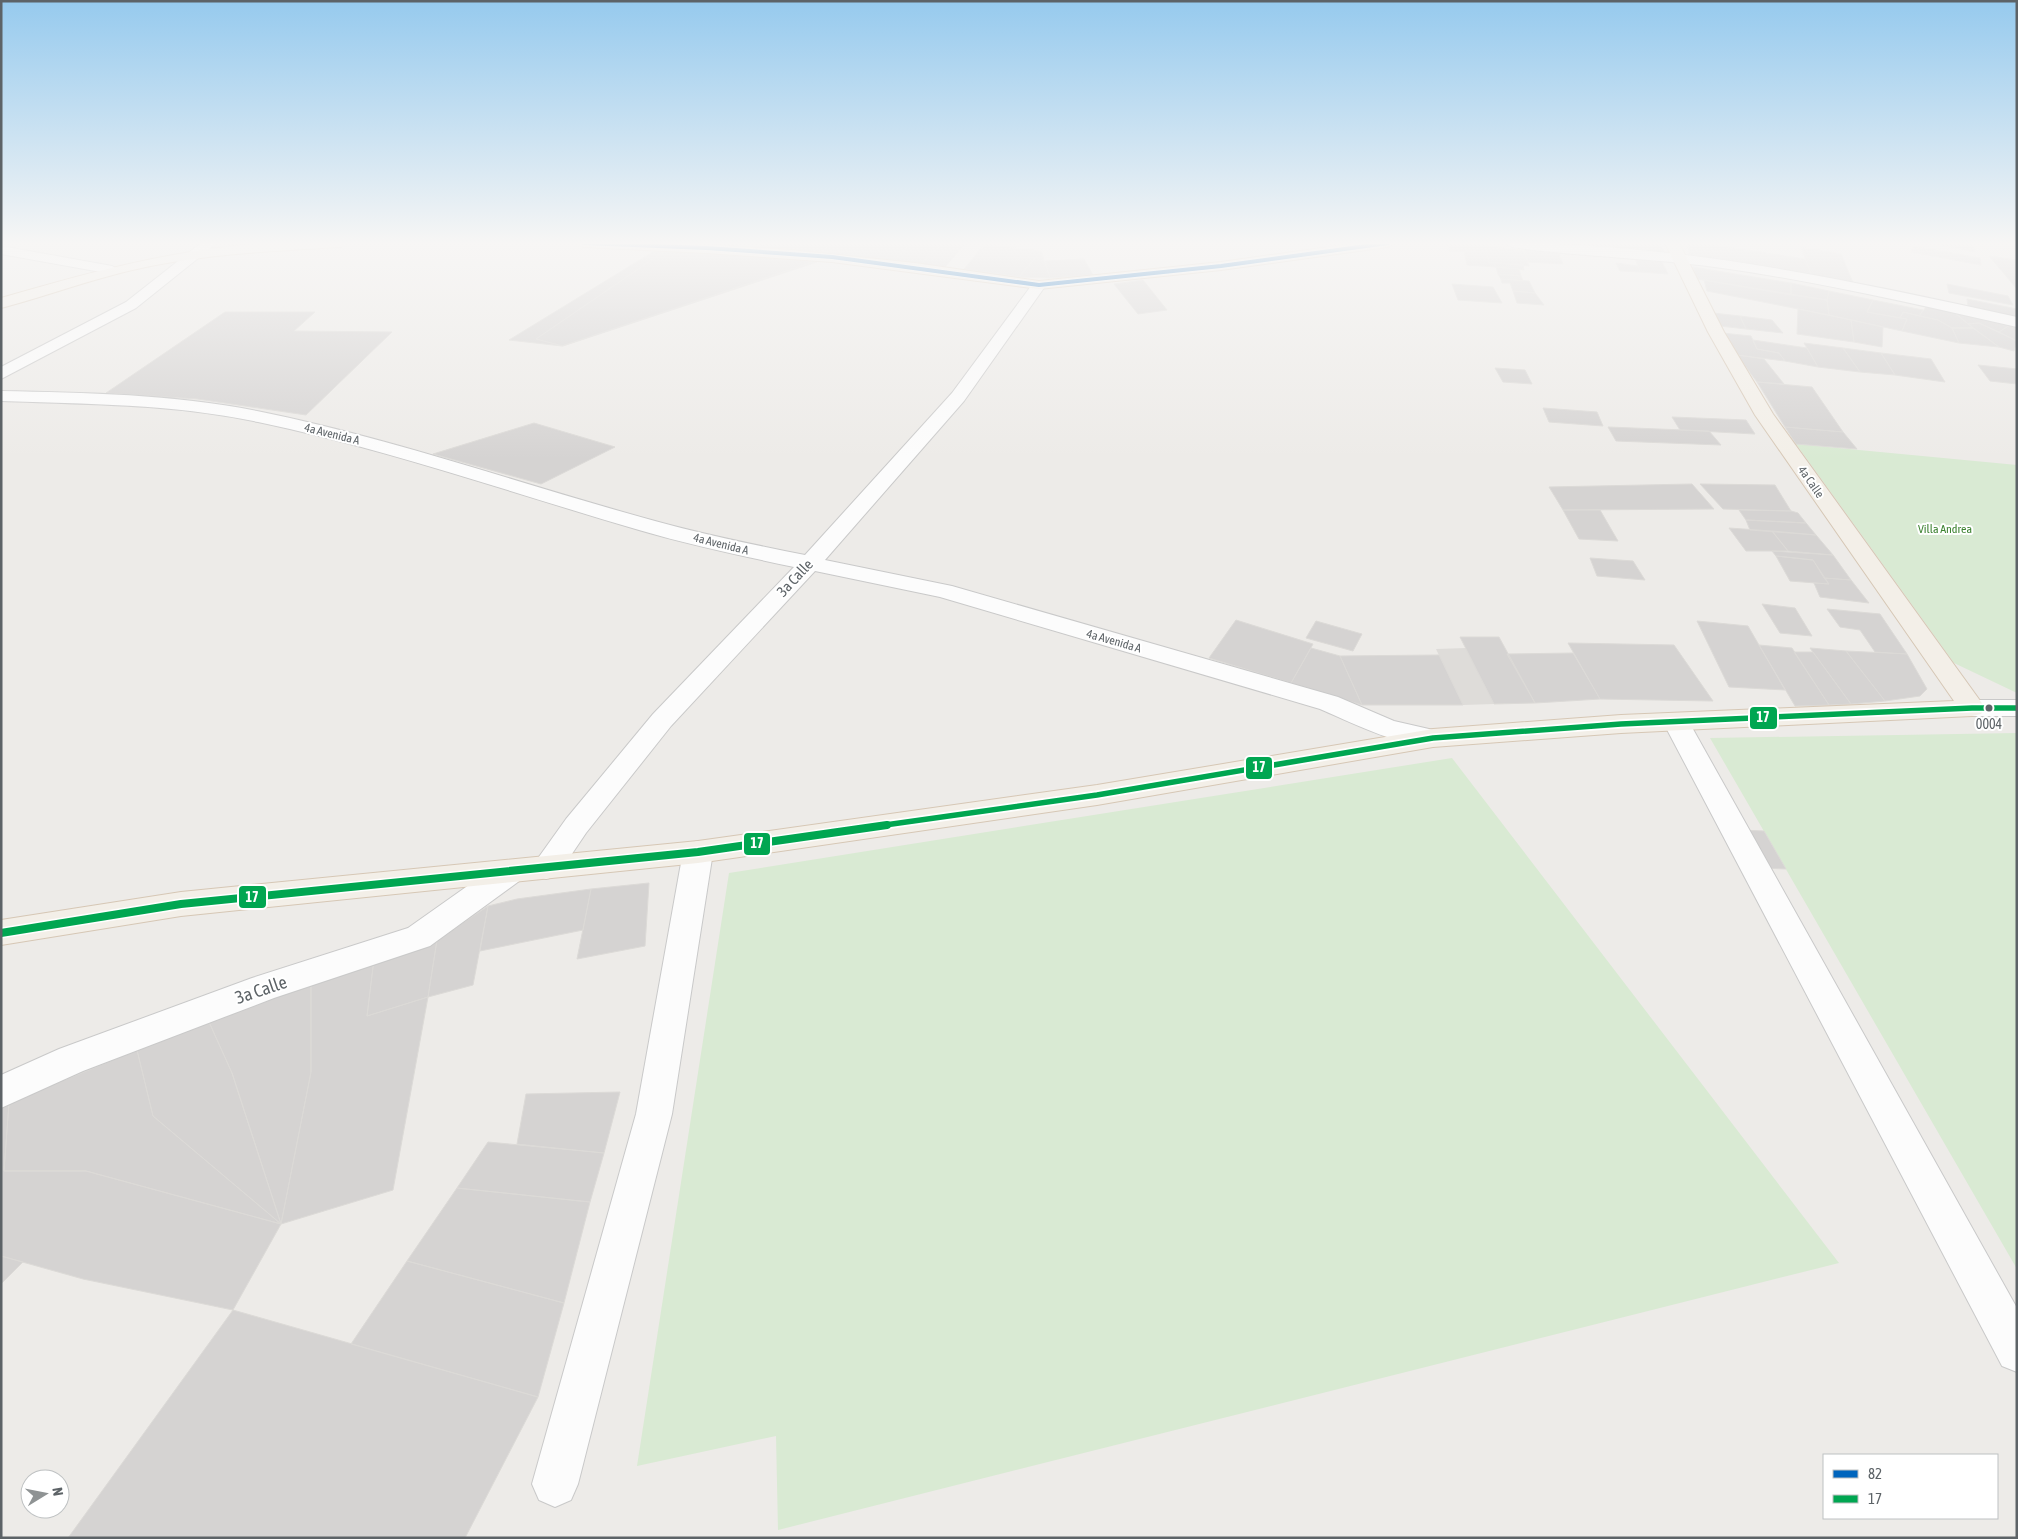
<svg xmlns="http://www.w3.org/2000/svg" width="2018" height="1539" font-family="'Asap Condensed',sans-serif">
<style>
.industrial{fill:#dedcd9}
.green{fill:#d9ead3}
.building{fill:#d5d3d2;stroke:#dcdad7}
.lines{fill:none;stroke-linecap:round;stroke-linejoin:round}
.street-casing{stroke:#c9c9c9;stroke-width:2}
.primary-casing{stroke:#d6c7b5;stroke-width:2}
.street{fill:#fcfcfc;fill-rule:evenodd}
.primary{fill:#f3efe8;fill-rule:evenodd}
.bus-1-casing{stroke:#fff;stroke-width:5.5}
.bus-2-far1-casing{stroke:#fff;stroke-width:9}
.bus-2-casing{stroke:#fff;stroke-width:11}
.bus-1{stroke:#0065bd;stroke-width:4}
.bus-2-far1{stroke:#00a651;stroke-width:5.5}
.bus-2{stroke:#00a651;stroke-width:8}
.bus-dot{fill:#5d6367;stroke:#fff;stroke-width:2}
.labels{text-anchor:middle;stroke-width:4;stroke-linejoin:round;paint-order:stroke}
.far-street-label{font-size:12px;fill:#5d6367;stroke:#fff}
.far-park-label{font-size:12px;fill:#3c8230;stroke:#fff}
.bus-label{font-size:14px;fill:#5d6367;stroke:#fff}
.street-label{font-size:15px;fill:#5d6367;stroke:#fff}
.near-street-label{font-size:18px;fill:#5d6367;stroke:#fff}
.line-badge{stroke:#fff;stroke-width:2}
.badge-label{font-size:14px;text-anchor:middle;font-weight:bold;fill:#fff}
</style>
<rect width="100%" height="100%" fill="#edebe8"/>
<path class="industrial" d="M1466 648 1494 704 1463 705 1436 649Z"/>
<path class="green" d="M1796 444 2017 465V693L1954 663Z
M2017 733V1269L1710 738Z
M1452 758 1839 1263 778 1530 776 1436 637 1466 729 873Z"/>
<path class="building" d="M763 243H802L794 251 758 247Z
M802 243H831L821 253 794 251Z
M831 243H912L893 261 821 253Z
M912 243H943L921 264 893 261Z
M943 243H966L945 267 921 264Z
M1446 243 1485 245 1486 252 1450 251Z
M1599 243H1660L1665 254 1603 251Z
M1687 243H1702L1805 259 1812 277 1690 257Z
M1930 243 1975 244V252Z
M985 244 1041 251 1019 277 964 269Z
M1485 245 1524 251 1529 266 1489 262Z
M1913 246 1980 258 1981 265 1911 252Z
M1801 247 1841 254 1854 285 1812 277Z
M1523 248 1557 250 1563 264 1528 262Z
M656 250 816 261 562 346 509 340Z
M666 250 817 262 563 346 536 339Z
M1041 251 1050 278 1019 277Z
M1464 251 1486 252 1489 262 1494 263 1496 267 1467 265Z
M1989 256 2017 260V289Z
M1635 258 1661 260 1668 274 1640 272Z
M1084 259 1093 275 1050 278 1045 261Z
M1494 263 1523 265 1524 270 1496 267Z
M1616 263 1638 266 1640 272 1620 271Z
M1496 267 1519 269 1521 276 1498 274Z
M1693 267 1791 283V295L1697 279Z
M1498 274 1521 276 1523 281 1501 279Z
M1501 279 1529 281 1535 293 1513 291 1510 283H1502Z
M1143 280 1167 310 1138 314 1114 284Z
M1704 280 1827 300 1829 315 1707 291Z
M1791 283 1829 291 1827 300 1791 295Z
M1452 284 1493 287 1502 303 1458 300Z
M1947 284 2008 296 2013 305 1949 293Z
M1513 291 1535 293 1544 305 1517 303Z
M1829 291 1873 300 1867 312 1907 319 1902 331 1829 315 1827 300Z
M1967 299 2017 309V318L1968 307Z
M1873 300 1923 310 1919 316 1903 312 1900 318 1867 312Z
M1926 307 1954 312 1973 328H1952L1938 320 1919 316Z
M1798 309 1851 320 1854 342 1797 334Z
M225 312H315L294 331 392 332 306 415 197 399 106 393Z
M1903 312 1938 320 1952 328 1959 343 1902 331 1907 319 1900 318Z
M1954 312 2010 325 1999 332 1979 323 1968 324Z
M1713 313 1740 316 1746 329 1720 326Z
M1740 316 1772 320 1783 333 1746 329Z
M1851 320 1883 327 1882 347 1854 342Z
M1979 323 2017 341 2014 351 1999 347 1968 324Z
M2010 325 2017 327V341L1999 332Z
M1952 328H1973L1999 347 1959 343Z
M1722 333 1751 336 1757 349 1779 353 1785 361 1737 355Z
M1753 340 1807 348 1818 367 1785 361 1779 353 1757 349Z
M1804 343 1843 348 1860 372 1818 367Z
M1843 348 1881 353 1895 375 1860 372Z
M1881 353 1931 359 1945 382 1895 375Z
M1737 355 1764 359 1784 384 1757 382Z
M1978 365 2017 369V384L1990 381Z
M1495 368 1525 370 1532 384 1503 382Z
M1757 382 1812 387 1843 432 1785 427Z
M1543 408 1597 412 1603 426 1549 422Z
M1672 417 1746 420 1755 434 1680 430Z
M534 423 615 447 541 484 433 454Z
M1608 427 1709 431 1721 445 1616 441Z
M1785 427 1843 432 1857 449 1796 444Z
M1692 484 1714 509 1563 510 1549 487Z
M1700 484 1775 485 1791 511 1723 509Z
M1563 510H1600L1618 541 1579 539Z
M1739 510 1791 511 1798 513 1806 523 1746 520Z
M1746 520 1806 523 1816 535 1750 530Z
M1729 528 1772 531 1788 551H1746Z
M1772 531 1816 535 1833 555 1788 551Z
M1772 551 1833 555 1851 580 1824 578 1813 560 1776 556Z
M1776 556 1813 560 1829 584 1790 581Z
M1590 558 1633 561 1645 580 1597 576Z
M1824 578 1851 580 1869 603 1820 597 1814 583 1829 584Z
M1762 604 1795 608 1812 636 1780 633Z
M1827 609 1880 614 1907 654 1875 652 1860 630 1840 627Z
M1236 620 1313 644 1291 683 1209 658Z
M1316 621 1362 634 1353 651 1306 638Z
M1697 621 1748 626 1785 690 1729 687Z
M1460 637H1499L1535 703 1494 704Z
M1568 643 1674 645 1713 701 1600 699Z
M1759 645 1792 648 1829 705 1795 706Z
M1311 648 1340 656 1362 705 1291 683Z
M1810 648 1846 651 1885 701 1851 704Z
M1846 651 1907 654 1927 689 1920 696 1885 701Z
M1794 652H1813L1851 704 1829 705Z
M1573 653 1600 699 1535 703 1507 654Z
M1439 655 1463 705H1362L1340 656Z
M1739 830 1764 831 1786 869 1761 868Z
M649 883 645 946 577 959 591 889Z
M591 889 583 930 480 951 488 906 517 899Z
M488 906 473 985 428 997 437 940Z
M437 940 428 997 367 1016 374 959Z
M374 959 367 1016 428 997 393 1190 281 1224 311 1072V979Z
M311 979V1072L281 1224 232 1073 209 1022Z
M209 1022 232 1073 281 1224 153 1116 137 1050Z
M137 1050 153 1116 281 1224 86 1171H4L9 1103Z
M620 1092 604 1153 517 1144 526 1094Z
M9 1103 4 1171H86L281 1224 233 1310 83 1279 1 1256V1107Z
M488 1142 604 1153 590 1202 457 1188Z
M457 1188 590 1202 564 1303 407 1261Z
M1 1256 23 1262 1 1284Z
M407 1261 564 1303 538 1397 351 1344Z
M233 1310 538 1397 465 1538H68Z"/>
<g class="lines">
<defs>
<path id="street" d="M201 243H217L136 308 1 379V367L126 302Z
M1505 243C1679 243 1848 280 2017 317V327C1919 305 1821 282 1722 268 1659 259 1596 257 1533 250L1512 247Z
M1 246 112 266 119 270 112 274 1 254Z
M1039 281 1046 285 964 401 825 560 952 586 1338 697 1394 721 1442 732 1446 738 1442 744C1411 753 1350 722 1320 709L940 597 815 571 671 726 586 833 557 876 546 879 535 876 531 868 566 819 653 714 794 567C742 556 690 545 639 530 512 493 387 449 258 422 173 404 87 404 1 401V391C87 393 173 394 257 411 392 438 523 485 655 521 705 535 755 545 805 555L952 393 1034 282Z
M1972 700H2017V716H1972L1963 714 1959 708 1963 702Z
M1676 713 1685 716 1689 722 2017 1308V1372L2002 1366 1663 722 1667 716Z
M698 841 708 844 713 852 672 1114 578 1484 571 1500 555 1507 539 1500 532 1484 636 1114 683 852 688 844Z
M511 860 522 863 526 871 522 879 430 946 274 998 83 1071 1 1108V1075L59 1049 252 978 408 928 500 863Z"/>
<path id="primary" d="M265 243H348L341 247C272 251 204 254 137 269 91 279 47 296 1 308V298C90 272 172 250 265 243Z
M576 243H686L791 250 915 263 1039 281 1221 262 1357 243H1395L1388 247 1221 270 1039 289 832 262 707 253 583 247Z
M1665 243H1679L1724 332 1773 414 1981 702 1985 708 1981 714 1972 716 1621 733 1433 747 1097 805 698 863 181 916 1 945V920L181 892 698 841 1097 785 1433 729 1621 715 1954 701 1755 415 1708 332Z"/>
</defs>
<use href="#street" class="street-casing"/>
<use href="#primary" class="primary-casing"/>
<use href="#street" class="street"/>
<use href="#primary" class="primary"/>
<defs>
<path id="bus-1" d="M583 243 707 248 832 257 1039 285 1221 266 1388 243"/>
<path id="bus-2-far1" d="M878 826 1097 795 1433 738 1621 724 1972 708H2017"/>
<path id="bus-2" d="M1 933 181 904 698 852 887 825"/>
</defs>
<use href="#bus-1" class="bus-1-casing"/>
<use href="#bus-2-far1" class="bus-2-far1-casing"/>
<use href="#bus-2" class="bus-2-casing"/>
<use href="#bus-1" class="bus-1"/>
<use href="#bus-2-far1" class="bus-2-far1"/>
<use href="#bus-2" class="bus-2"/>
</g>
<linearGradient id="sky" x2="0" y2="1"><stop stop-color="#96caee"/><stop offset="0.53" stop-color="#f7f6f5"/><stop offset="1" stop-color="#f7f6f5" stop-opacity="0"/></linearGradient>
<rect width="2018" height="459" fill="url(#sky)"/>
<circle class="bus-dot" cx="1989" cy="708" r="4.5"/>
<g class="labels">
<g class="far-street-label">
<text transform="translate(332 434) rotate(14)" y="4">4a Avenida A</text>
<text transform="translate(1811 482) rotate(55)" y="4">4a Calle</text>
<text transform="translate(721 544) rotate(14)" y="4">4a Avenida A</text>
<text transform="translate(1114 641) rotate(16)" y="4">4a Avenida A</text>
</g>
<g class="far-park-label">
<text x="1945" y="533">Villa Andrea</text>
</g>
<g class="bus-label">
<text x="1989" y="729">0004</text>
</g>
<g class="street-label">
<text transform="translate(795 578) rotate(-47)" y="5">3a Calle</text>
</g>
<g class="near-street-label">
<text transform="translate(261 990) rotate(-19)" y="6">3a Calle</text>
</g>
</g>
<g class="line-badge">
<rect x="1749" y="706" width="29" height="24" rx="5" fill="#00a651"/>
<rect x="1245" y="756" width="28" height="24" rx="5" fill="#00a651"/>
<rect x="743" y="832" width="28" height="24" rx="5" fill="#00a651"/>
<rect x="238" y="885" width="29" height="24" rx="5" fill="#00a651"/>
</g>
<g class="badge-label">
<text x="1763" y="722">17</text>
<text x="1259" y="772">17</text>
<text x="757" y="848">17</text>
<text x="252" y="902">17</text>
</g>
<rect width="2018" height="1539" fill="none" stroke="#5d6367" stroke-width="5"/>
<rect x="1823" y="1454" width="175" height="65" fill="#ffffff" stroke="#bec1c2"/>
<rect x="1833" y="1470" width="25" height="8" fill="#0065bd" stroke="#bec1c2"/>
<text x="1868" y="1479" font-size="15" fill="#5d6367">82</text>
<rect x="1833" y="1495" width="25" height="8" fill="#00a651" stroke="#bec1c2"/>
<text x="1868" y="1504" font-size="15" fill="#5d6367">17</text>
<g transform="translate(45 1494) rotate(80)"><circle r="24" fill="#ffffff" stroke="#bec1c2"/>
<path d="M0-4L9 19L0 12L-9 19Z" fill="#8f9394"/>
<text y="-8" font-size="14" font-weight="bold" text-anchor="middle" fill="#5d6367">N</text>
</g>
</svg>
